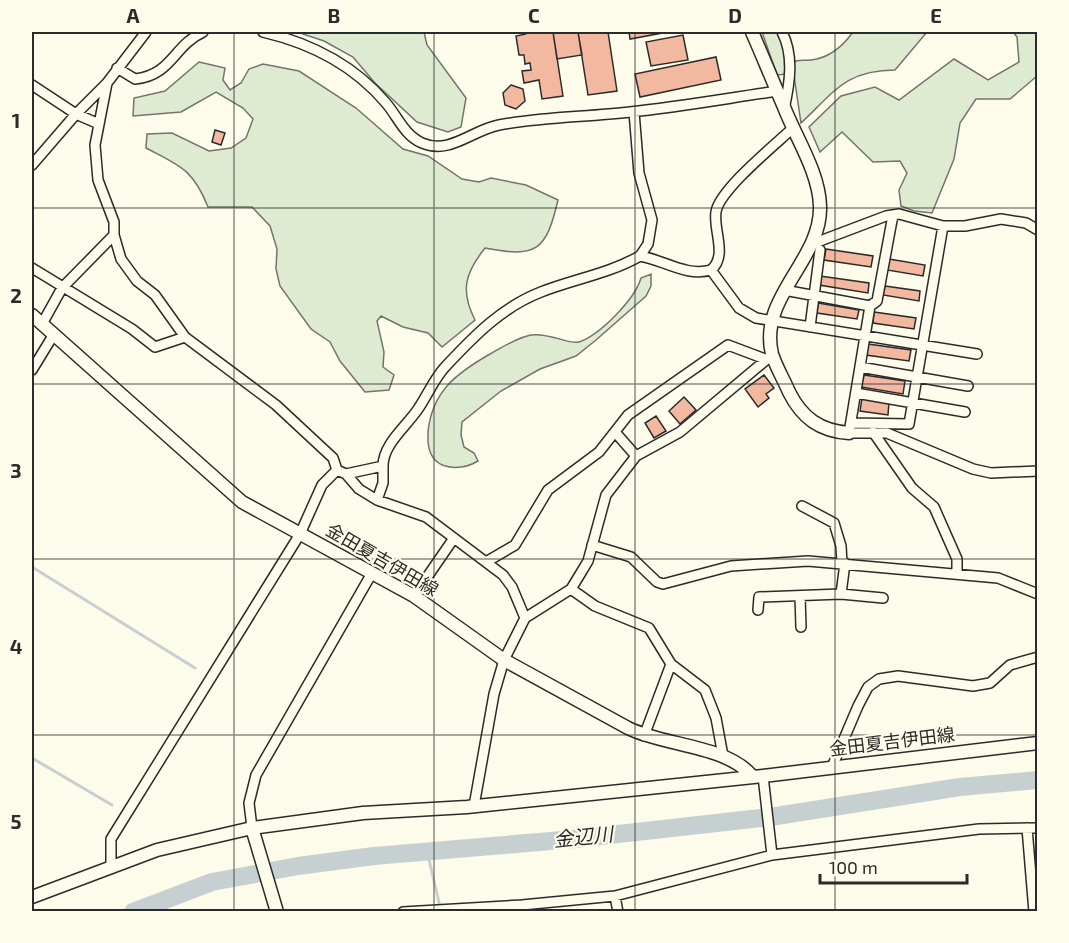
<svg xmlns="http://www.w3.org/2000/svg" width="1069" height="943" font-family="'Exo 2','Noto Sans JP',sans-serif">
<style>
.green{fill:#deebd1;stroke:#74746e;stroke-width:1.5}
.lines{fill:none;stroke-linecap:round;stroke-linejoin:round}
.stream{stroke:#c7d0d0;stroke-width:3}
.river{stroke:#c7d0d0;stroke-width:18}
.building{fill:#f2b8a0;stroke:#2b2b2b;stroke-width:1.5}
.street-casing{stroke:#2b2b2b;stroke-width:12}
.secondary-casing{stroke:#2b2b2b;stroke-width:15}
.street{stroke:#fdfbea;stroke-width:9}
.secondary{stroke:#fdfbea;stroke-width:12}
.grid{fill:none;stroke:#2b2b2b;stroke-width:1.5;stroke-opacity:0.55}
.labels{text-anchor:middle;stroke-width:4.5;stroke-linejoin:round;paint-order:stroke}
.street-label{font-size:18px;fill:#2b2b2b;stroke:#fdfbea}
.water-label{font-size:20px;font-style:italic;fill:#2b2b2b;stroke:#fdfbea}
.neatline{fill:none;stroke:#2b2b2b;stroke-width:2}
.grid-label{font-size:20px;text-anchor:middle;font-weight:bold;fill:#2b2b2b}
</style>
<rect width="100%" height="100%" fill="#fdfbea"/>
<path class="green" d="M297 32H424L427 45 466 98 461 127 448 132 417 122 375 83 353 57 324 41Z
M762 32H779L784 43 786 74 777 75Z
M853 32H927L895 70C846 70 834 92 801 123L792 62C800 59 803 61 811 60 829 58 843 46 853 32Z
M1013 32H1037V76L1010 99H976L960 123 954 159 932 213 914 211 901 206 899 190 907 173 900 161 873 162 842 132 820 152 809 127 841 96 875 87 899 100 954 59 988 80 1019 62 1017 37Z
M199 62 225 68 223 80 230 90 241 83 249 69 263 64 299 71 356 108 403 149 428 156 462 179 479 182 491 178 526 185 558 200C546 251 537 258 485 248 465 273 460 291 475 320L442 347 428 333 403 327 381 316 377 321 384 352 383 367 394 375 389 390 365 392 340 361 330 342 311 329 280 286 276 269 277 249 270 226 252 207H208C193 169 180 166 146 148L147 134 172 133 209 151 231 148 246 138 253 119 243 108 216 92 181 112 133 116 134 98 165 91Z
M651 274V286L646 296 596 340 576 356 540 369 501 391 462 422 461 435 464 447 474 453 478 461C463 470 439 471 431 454 427 446 428 439 428 432 432 391 457 373 490 354 503 347 516 338 531 335 548 332 570 345 579 342 600 335 635 299 641 278Z"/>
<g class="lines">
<path class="stream" d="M32 567 195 668
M32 758 112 805
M427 851 440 907"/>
<path class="river" d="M133 912 212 882 298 866 374 856 574 839 770 817 960 787 1038 780"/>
</g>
<path class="building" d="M526 32H553L563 96 542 99 539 80 524 83 522 71 531 70 530 63 525 64 524 55H519L516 36 526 34Z
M553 32H578L582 55 557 59Z
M578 32H608L617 91 588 95Z
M629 32H668L630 39Z
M683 35 688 60 651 66 646 42Z
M716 57 721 80 640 97 635 74Z
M511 85 523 89 525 101 516 109 505 105 503 93Z
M215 130 225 133 221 145 212 142Z
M826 249 873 256 871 267 824 260Z
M889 259 925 265 923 276 887 270Z
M820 276 869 283 868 293 819 285Z
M885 286 920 291 919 301 883 295Z
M818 303 859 310 857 319 817 313Z
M874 312 916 318 914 329 873 323Z
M868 344 911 350 909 361 866 355Z
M764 375 774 388 766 394 769 398 758 407 745 389Z
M864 375 905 381 903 394 861 387Z
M684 397 696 410 680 424 669 411Z
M862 398 889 402 888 415 860 411Z
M656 416 666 431 654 438 645 423Z"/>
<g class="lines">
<defs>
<path id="street" d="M263 32C310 43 354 65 386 103 398 117 404 135 422 143 450 155 472 130 499 125 541 117 587 117 630 112 679 107 729 98 778 91
M782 32C794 55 790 83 784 109
M117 68 135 79C172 75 173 46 203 32
M107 83 95 145 98 180 114 222V235L121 259 137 281 155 295 185 337 276 405 333 458 337 470 346 474 359 489 377 500 426 517 503 575 512 587 525 618
M32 85 76 114 99 124
M634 112 639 173 652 220 648 244 640 256
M32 165 76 114 107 83 146 32
M893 215 877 301 870 306 849 433H887L973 469 991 473 1038 471
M812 244 886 216 899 214 943 226H965L1001 219 1026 223 1038 230
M32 268 132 329 155 347 185 337
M711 270 739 308 756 318 977 354
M784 290 870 306
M42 324 62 288 114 235
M810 327 820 250
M860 367 968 386
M32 370 54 334
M856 393 965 412
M851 423 909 424 943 226
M615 432 636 456
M873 432 912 488 934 507 957 559V573
M346 474 383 466C383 444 406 427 418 409 427 396 434 379 445 367 474 336 502 307 541 292 574 279 608 274 640 256 664 260 686 277 711 270 728 256 713 230 716 212 719 190 776 144 794 127
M377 500 383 483V466
M802 506 834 523 841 546 842 563
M592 545 631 557 657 582 663 584 731 566 808 561 998 578 1038 594
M486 562 515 545 548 490 599 452 628 415 728 345 765 359
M845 563 841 594 883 598
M571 589 595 606 649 628 671 664 705 690 716 718 723 756
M414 596 454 538
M800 596 801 627
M758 610 759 597 841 594
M644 736 671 664
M832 767 858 706 868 687 879 679 898 676 973 686 990 683 1010 665 1038 657
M763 776 772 855
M474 806 494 694 504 660 525 618 571 589 579 576 588 561 606 495 636 456 680 432 772 355
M252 828 249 803 256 775 372 573
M1027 828 1034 912
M111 867V839L300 534 322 485 337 470
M615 896 618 912
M403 912 522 905 615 896 772 855 979 829 1038 828"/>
<path id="secondary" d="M752 32C763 57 773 82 784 107 796 138 819 172 820 206 822 260 758 297 772 354 776 367 784 380 789 392 802 418 820 431 849 433
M32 315 242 502 414 596 504 660 628 728C664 746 726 745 752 776
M32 897 157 850 252 828
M277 912 252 828 363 813 467 807 763 776 1038 743"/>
</defs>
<use href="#street" class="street-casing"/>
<use href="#secondary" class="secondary-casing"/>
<use href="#street" class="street"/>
<use href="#secondary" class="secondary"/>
</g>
<path class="grid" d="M234 32V912M434 32V912M635 32V912M835 32V912M32 208H1038M32 384H1038M32 559H1038M32 735H1038"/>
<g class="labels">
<g class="street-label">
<text transform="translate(382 560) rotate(30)" y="6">金田夏吉伊田線</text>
<text transform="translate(892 742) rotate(-7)" y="6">金田夏吉伊田線</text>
</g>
<g class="water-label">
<text transform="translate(583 837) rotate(-6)" y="7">金辺川</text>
</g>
</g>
<rect width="1069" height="943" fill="none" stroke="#fdfbea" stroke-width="66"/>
<path d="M820 874v9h147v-9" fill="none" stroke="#2b2b2b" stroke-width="3"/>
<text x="829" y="874" font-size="18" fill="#2b2b2b" stroke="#fdfbea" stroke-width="4.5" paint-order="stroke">100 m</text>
<rect x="33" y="33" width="1003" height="877" class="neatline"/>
<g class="grid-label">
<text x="133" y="23">A</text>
<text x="334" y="23">B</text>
<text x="534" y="23">C</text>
<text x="735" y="23">D</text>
<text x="936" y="23">E</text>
<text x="16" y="128">1</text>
<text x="16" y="303">2</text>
<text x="16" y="478">3</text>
<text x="16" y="654">4</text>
<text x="16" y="829">5</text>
</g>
</svg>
